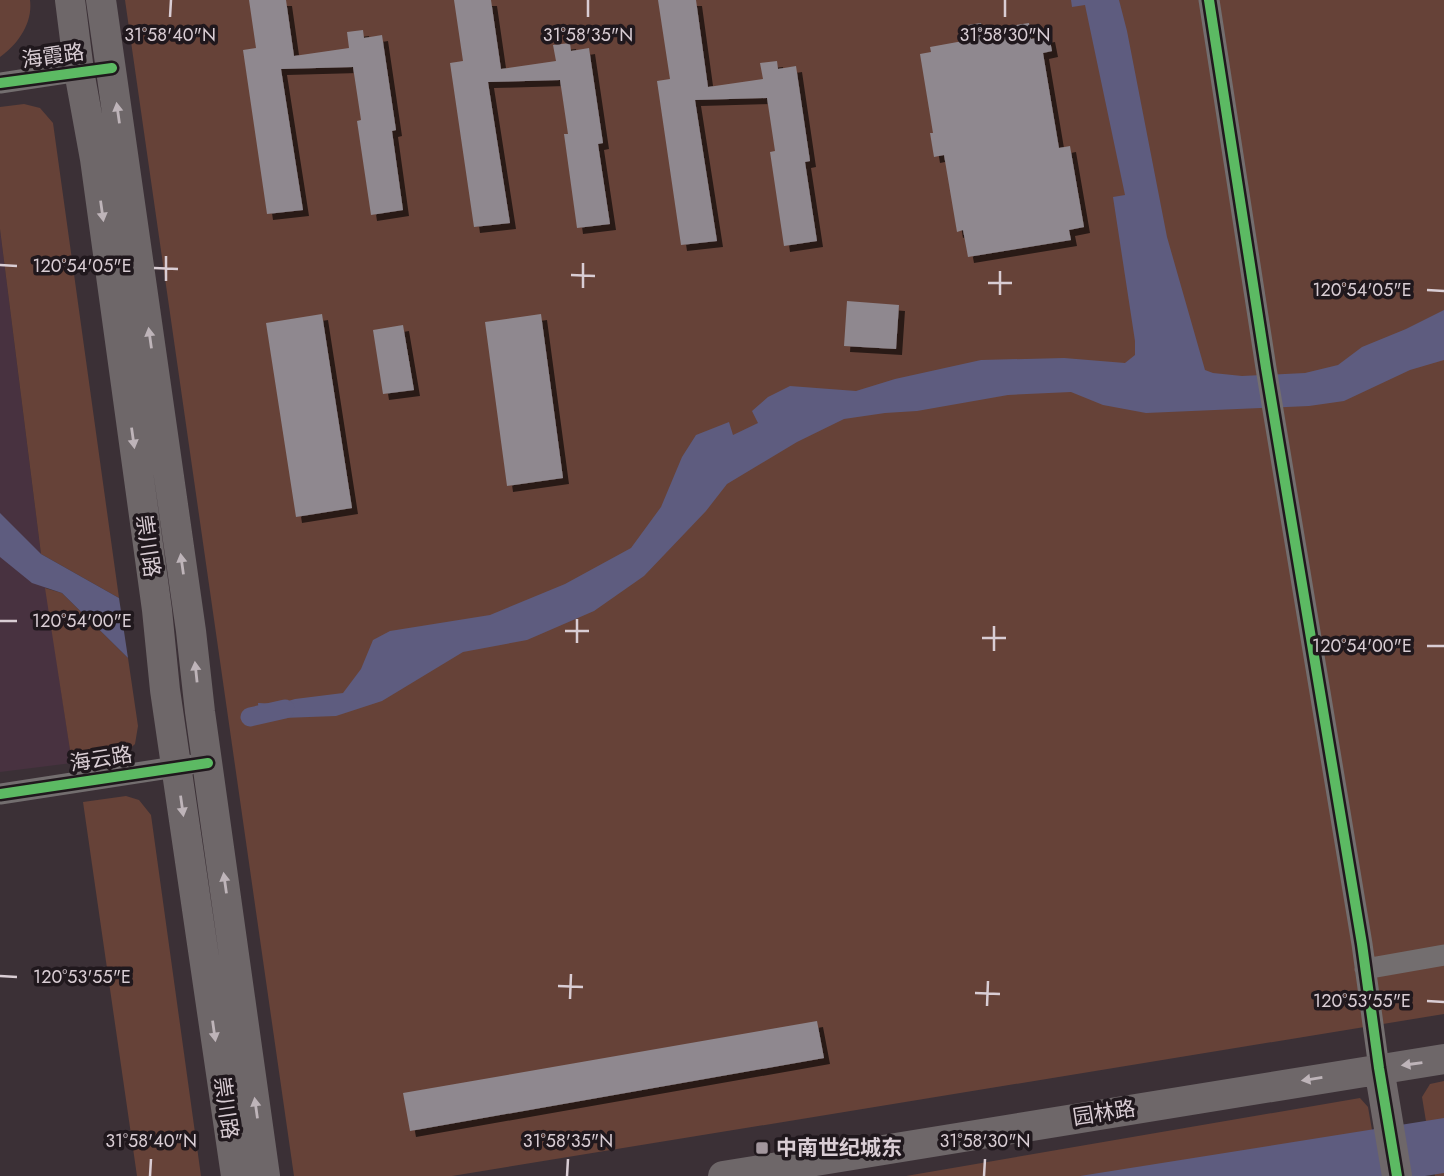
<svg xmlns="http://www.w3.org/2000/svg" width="1444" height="1176" font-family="Jost,'Noto Sans SC',sans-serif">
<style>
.built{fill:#483240}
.green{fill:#664238}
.water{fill:#5e5c7f}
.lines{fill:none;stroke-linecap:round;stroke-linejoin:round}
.canal{stroke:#5e5c7f;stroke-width:19}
.building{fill:#8f888f;filter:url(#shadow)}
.street{stroke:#736e6f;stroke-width:21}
.secondary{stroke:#6e6769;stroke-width:30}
.cycleway-casing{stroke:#20181d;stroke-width:15}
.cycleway{stroke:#5cba63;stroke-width:10}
.oneway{fill:#beb4b9}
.ticks{fill:none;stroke:#d9cdd4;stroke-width:2.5}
.poi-dot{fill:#a2969d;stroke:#20181d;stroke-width:2.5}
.labels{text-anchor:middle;stroke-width:7;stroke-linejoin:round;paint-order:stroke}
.street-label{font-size:21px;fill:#d9cdd4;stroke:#20181d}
.poi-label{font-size:21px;font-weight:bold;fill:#d9cdd4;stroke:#20181d;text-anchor:start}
.ticks-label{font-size:18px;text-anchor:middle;fill:#d9cdd4;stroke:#20181d;stroke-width:7;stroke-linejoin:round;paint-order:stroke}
</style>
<defs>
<filter id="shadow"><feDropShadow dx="6" dy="6" stdDeviation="0" flood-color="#0009"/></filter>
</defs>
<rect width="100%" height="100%" fill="#3b3036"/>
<path class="built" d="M0 229 41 554 72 763 0 772Z"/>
<path class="green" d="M0 0H30C33 23 18 44 0 57Z
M125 0H1444V1014L452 1176H294Z
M24 104 40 108 53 123 119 598 41 554 0 229V107Z
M45 588 62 593 128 658 138 726 135 744 124 754 72 763Z
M126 796 139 800 151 815 201 1176H137L83 802Z
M1444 1081V1176H1435L1422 1097 1430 1084Z
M1360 1098 1368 1107 1380 1176H906Z"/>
<path class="water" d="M1071 0H1119L1127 31 1167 237 1205 370 1213 373 1242 376 1305 373 1338 365 1362 347 1406 329 1444 310V360L1410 370 1344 401 1309 406 1146 413 1103 405 1071 392 1008 395 917 411 885 413 844 419 797 442 727 484 706 511 644 576 594 611 527 640 463 652 382 701 336 716 283 718 259 716 258 703 278 704 295 699 343 693 361 669 373 640 390 631 490 615 565 584 631 548 661 507 682 457 696 435 729 422 733 435 758 423 752 411 768 397 790 386 856 391 895 379 981 360 1064 358 1125 363 1135 355V341L1113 197 1125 195 1085 5 1072 7Z
M0 513 41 554 119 598 128 658 62 593 32 583 0 557Z
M1444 1118V1173L1425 1176H1080Z"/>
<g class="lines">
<path class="canal" d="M250 717 285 709"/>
</g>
<path class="building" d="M249 0H286L294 56 349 48 347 32 363 30 364 38 382 35 396 130 392 131 403 210 371 215 357 121 361 120 353 67 281 69 303 210 267 214 243 50 256 48Z
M454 0H491L501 69 556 61 553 45 570 43 571 51 589 48 603 143 598 144 610 224 577 228 564 134H568L560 80 488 82 510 223 474 227 450 63 463 61Z
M658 0H696L708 87 763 79 760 63 777 61 778 69 796 66 810 161 805 162 817 241 784 246 770 152 775 151 767 98 695 100 717 241 681 245 657 81 670 79Z
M981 23 982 30 1029 23 1031 39 1049 36 1052 51 1043 53 1059 148 1070 146 1084 227 1069 230 1071 240 968 257 963 230 957 232 944 155 934 157 930 133H933L920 54 931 52 930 47 963 41 961 26Z
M847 301 899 305 896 349 844 346Z
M322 314 352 508 296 517 266 323Z
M541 314 563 478 507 486 485 322Z
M403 325 414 390 383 394 373 330Z
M817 1021 824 1058 410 1131 403 1093Z"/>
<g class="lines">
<path class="street" d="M1209 0 1266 368 1362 944 1379 1068
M0 83 79 71
M0 794 188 765
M1365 969 1444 955"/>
<path class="secondary" d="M70 0 79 71 95 159 157 610 165 690 236 1176
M101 0 191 631 200 712 265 1176
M1379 1068 1397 1176
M723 1176 1444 1059"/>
<defs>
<path id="cycleway" d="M1209 0 1266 368 1362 944 1379 1068 1397 1176
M0 83 112 68
M0 794 208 763"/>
</defs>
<use href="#cycleway" class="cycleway-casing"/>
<use href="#cycleway" class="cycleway"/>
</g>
<defs><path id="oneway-solid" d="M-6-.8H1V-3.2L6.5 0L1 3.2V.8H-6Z" transform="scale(1.75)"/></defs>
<g class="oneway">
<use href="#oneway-solid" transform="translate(118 113) rotate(-98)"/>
<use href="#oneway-solid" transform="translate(102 211) rotate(82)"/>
<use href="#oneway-solid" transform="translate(150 338) rotate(-98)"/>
<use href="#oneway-solid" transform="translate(133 438) rotate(82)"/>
<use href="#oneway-solid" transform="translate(182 564) rotate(-98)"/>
<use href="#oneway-solid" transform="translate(196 672) rotate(-96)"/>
<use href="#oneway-solid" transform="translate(182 806) rotate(82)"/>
<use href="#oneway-solid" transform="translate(225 883) rotate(-98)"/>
<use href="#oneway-solid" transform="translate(214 1031) rotate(82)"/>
<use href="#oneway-solid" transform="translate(1412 1064) rotate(172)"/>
<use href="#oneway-solid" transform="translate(1312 1079) rotate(171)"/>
<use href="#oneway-solid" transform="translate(256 1108) rotate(-98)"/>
</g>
<path class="ticks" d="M170 17 171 0M588 17V0M1005 17V0M0 265 17 266M154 268 178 269M571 275 595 276M166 281V256M988 283H1012M583 288V263M1427 290 1444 291M1000 295V271M0 621H17M565 631H589M982 638H1006M577 643V619M1427 646H1444M994 651V626M0 976 17 977M558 986 583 987M975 993 1000 994M570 999 571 974M1427 1001 1444 1002M987 1006 988 981M150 1176 151 1159M567 1176 568 1159M984 1176 985 1159"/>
<rect class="poi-dot" x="755" y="1141" width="14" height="14" rx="3.5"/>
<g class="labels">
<g class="street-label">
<text transform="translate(53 56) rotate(-8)" y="7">海霞路</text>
<text transform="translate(148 546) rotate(82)" y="7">崇川路</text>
<text transform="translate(101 759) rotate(-9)" y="7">海云路</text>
<text transform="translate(226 1108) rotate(82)" y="7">崇川路</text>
<text transform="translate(1104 1113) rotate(-9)" y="7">园林路</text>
</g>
<g class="poi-label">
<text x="776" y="1155">中南世纪城东</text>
</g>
</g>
<g class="ticks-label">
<text x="170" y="41">31°58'40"N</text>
<text x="588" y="41">31°58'35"N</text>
<text x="1005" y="41">31°58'30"N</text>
<text x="82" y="272">120°54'05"E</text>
<text x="1362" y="296">120°54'05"E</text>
<text x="82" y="627">120°54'00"E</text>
<text x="1362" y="652">120°54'00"E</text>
<text x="82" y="983">120°53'55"E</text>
<text x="1362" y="1007">120°53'55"E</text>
<text x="151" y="1147">31°58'40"N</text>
<text x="568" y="1147">31°58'35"N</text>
<text x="985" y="1147">31°58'30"N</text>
</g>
</svg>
